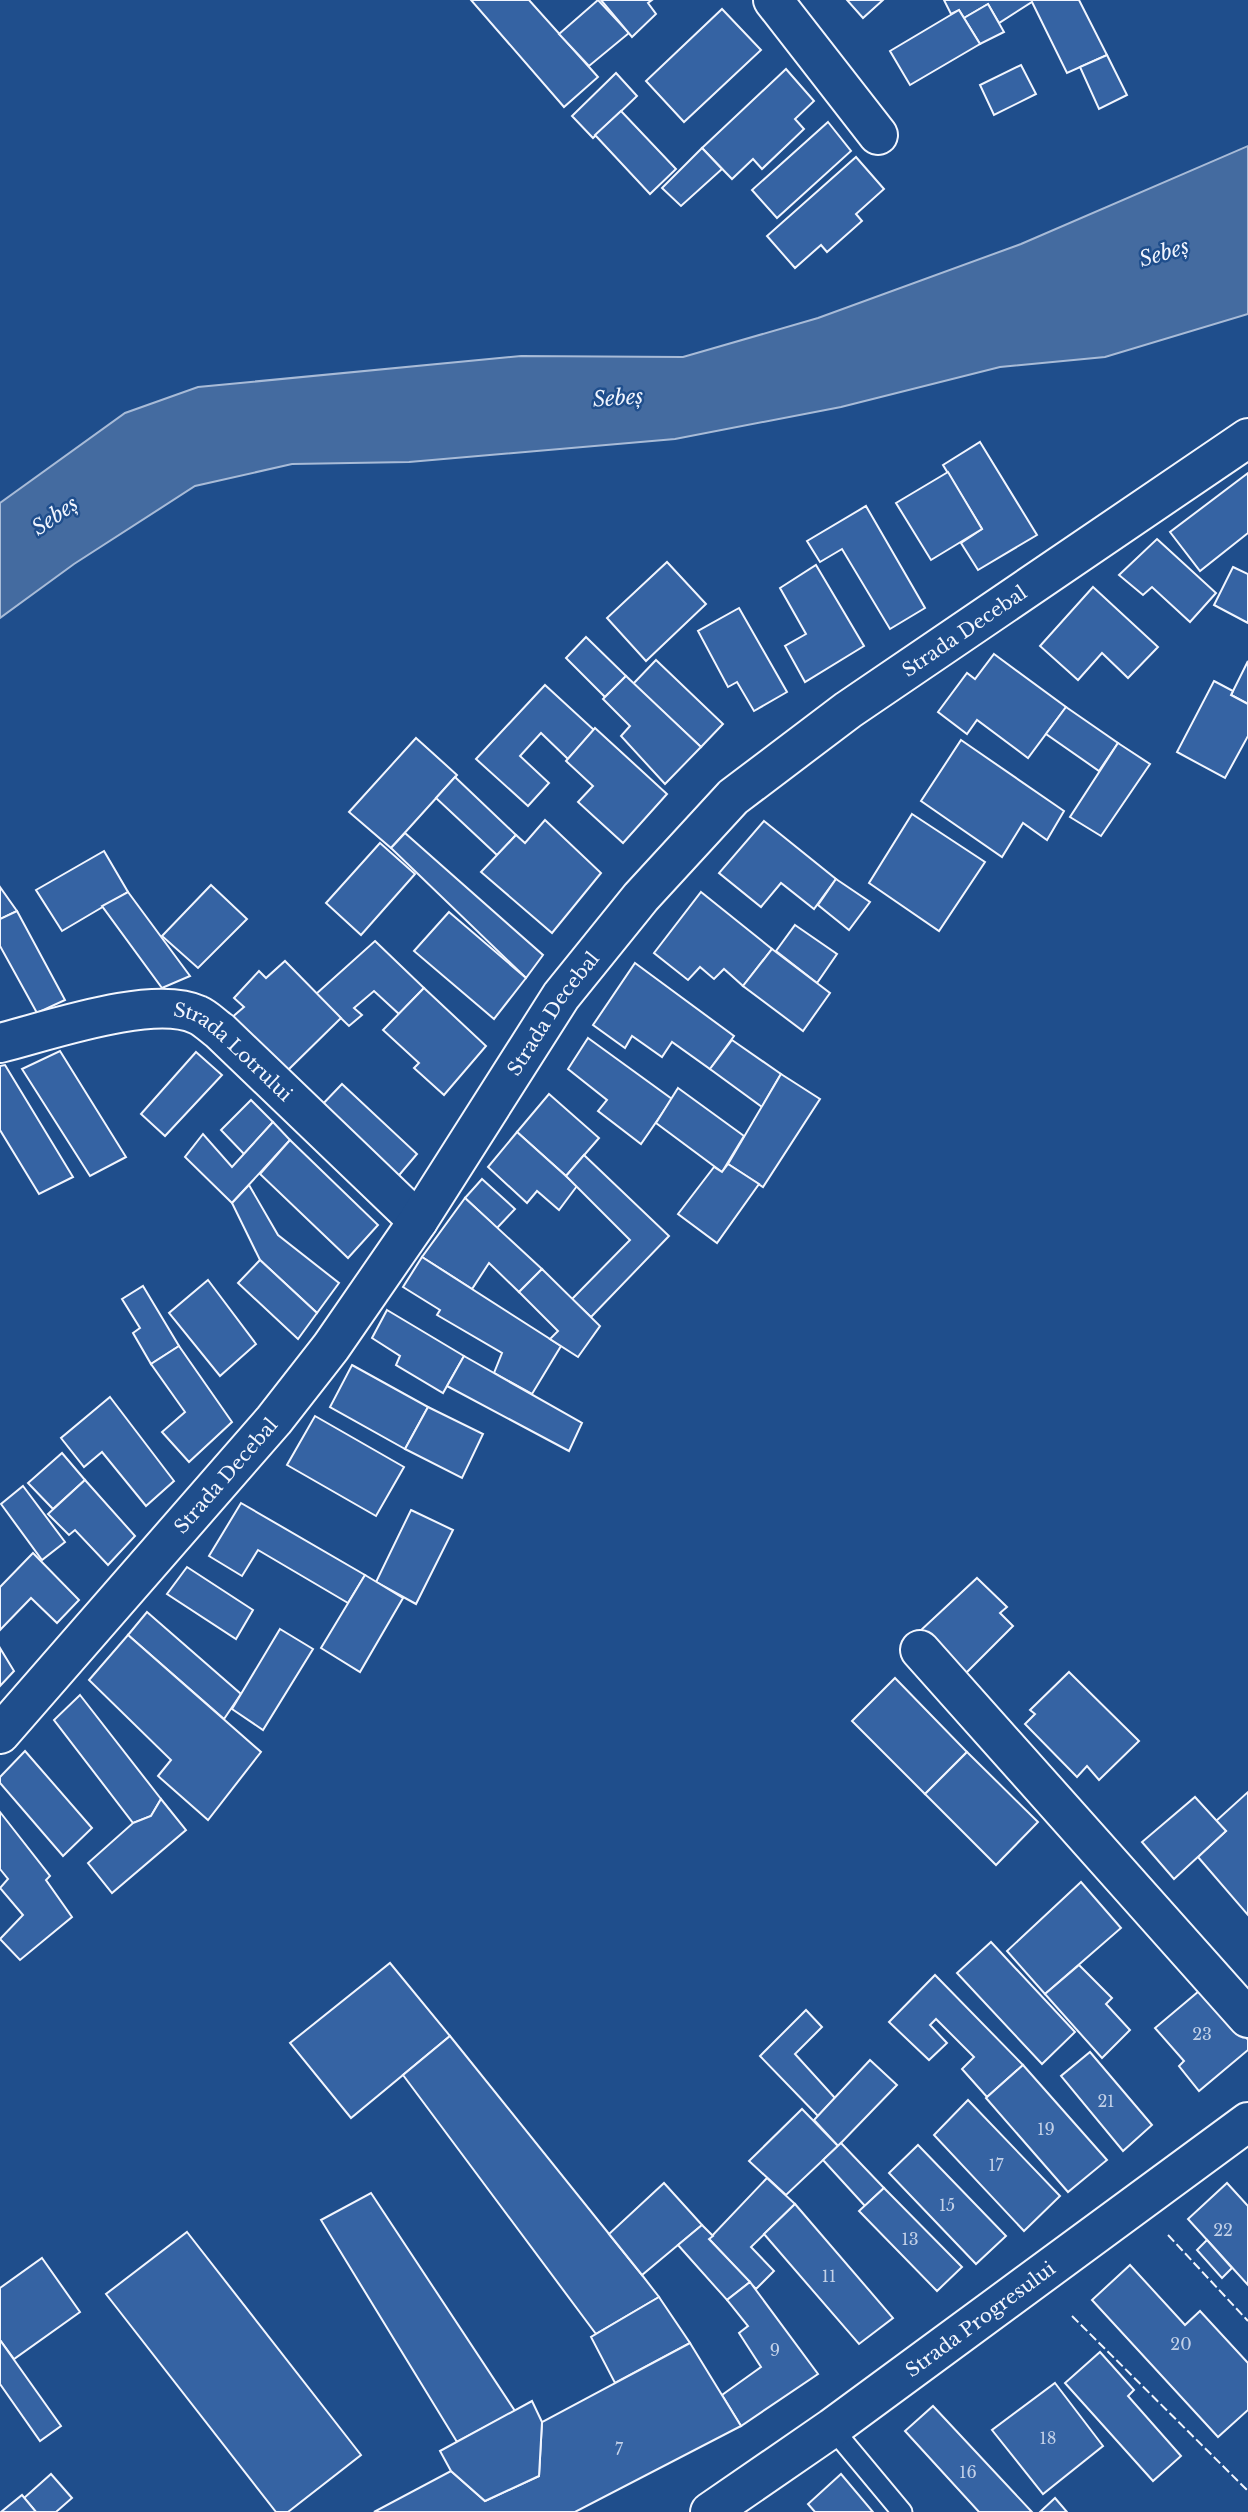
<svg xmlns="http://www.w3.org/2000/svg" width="1248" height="2512" font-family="'Libre Baskerville',serif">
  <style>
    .water { fill: #446ba0; stroke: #a8bbd7; stroke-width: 2 }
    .building { fill: #3563a3; stroke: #f2f6ff; stroke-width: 2 }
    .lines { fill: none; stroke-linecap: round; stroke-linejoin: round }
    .service-casing { stroke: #f2f6ff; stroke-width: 23 }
    .minor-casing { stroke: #f2f6ff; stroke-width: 42 }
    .service { stroke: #1f4e8c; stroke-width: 19 }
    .minor { stroke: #1f4e8c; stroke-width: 38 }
    .fence { stroke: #f2f6ff; stroke-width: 2; stroke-dasharray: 9 3.5; stroke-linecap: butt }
    .labels { text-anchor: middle; stroke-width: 5; stroke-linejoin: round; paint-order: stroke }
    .number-label { font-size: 16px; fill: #c3d1e8 }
    .street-label { font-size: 19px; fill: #f2f6ff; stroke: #1f4e8c }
    .water-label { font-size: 21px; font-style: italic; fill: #f2f6ff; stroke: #1f4e8c }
  </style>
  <rect width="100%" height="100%" fill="#1f4e8c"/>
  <polygon class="water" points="1248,146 1248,314 1105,357 1000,367 841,407 675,439 409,462 292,464 195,486 74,564 0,618 0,503 125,413 198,387 521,356 683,357 818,318 1021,244"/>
  <g class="building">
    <polygon points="471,0 529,0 598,77 564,107"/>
    <polygon points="598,0 629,33 589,66 559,34"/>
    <polygon points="601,0 652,0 648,3 656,14 632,37"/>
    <polygon points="847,0 883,0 863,18"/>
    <polygon points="944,0 1079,0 1107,55 1067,73 1032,2 999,23 988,4 964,18 959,10 951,14"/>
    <polygon points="988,4 1004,32 980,44 964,18"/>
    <polygon points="722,9 761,50 684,122 646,81"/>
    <polygon points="959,10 980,44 910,85 890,51"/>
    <polygon points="1107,55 1127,95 1099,109 1080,67"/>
    <polygon points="1021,65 1036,94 994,115 980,85"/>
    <polygon points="786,69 814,101 795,119 804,129 762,169 753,159 732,179 702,148"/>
    <polygon points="616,73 637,96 593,138 572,116"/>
    <polygon points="621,111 676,169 650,194 595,135"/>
    <polygon points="828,122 851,151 777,218 752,190"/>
    <polygon points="702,148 722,169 681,206 662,188"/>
    <polygon points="856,157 884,189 856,214 862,221 827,252 821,245 795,268 767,236"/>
    <polygon points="980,442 1037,535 978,570 961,543 982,529 943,465"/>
    <polygon points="948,472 982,529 931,560 896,503"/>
    <polygon points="1248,473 1248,533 1200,571 1170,532"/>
    <polygon points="866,506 925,608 890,629 842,549 820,562 807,541"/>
    <polygon points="1157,539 1216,593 1190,622 1152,587 1143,595 1119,575"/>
    <polygon points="667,562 706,604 646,661 607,618"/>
    <polygon points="816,565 864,646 805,682 785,646 806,634 780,588"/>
    <polygon points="1233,567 1248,574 1248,623 1214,605"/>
    <polygon points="1093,587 1158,647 1128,678 1102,653 1078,680 1040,646"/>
    <polygon points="739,608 787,692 754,711 737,682 728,687 698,631"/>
    <polygon points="586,637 626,676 605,697 566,658"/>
    <polygon points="994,654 1066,707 1028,758 977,720 967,734 938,712 967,673 975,679"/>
    <polygon points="656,660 723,724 701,747 633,684"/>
    <polygon points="1248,661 1248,704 1231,695"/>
    <polygon points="626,676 701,747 665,784 621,736 630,726 603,699"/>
    <polygon points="1214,681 1233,691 1231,695 1248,704 1248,736 1225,778 1177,752"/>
    <polygon points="545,685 594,730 568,759 541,733 520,756 549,783 528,806 476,759"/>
    <polygon points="1066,707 1118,743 1099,771 1046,734"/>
    <polygon points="595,728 667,794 623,843 578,802 593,786 566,761"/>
    <polygon points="416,738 457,775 391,848 349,812"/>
    <polygon points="961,740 1064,811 1047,840 1023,823 1002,857 921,801"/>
    <polygon points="1118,743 1150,764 1101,836 1070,817"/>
    <polygon points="455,777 516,835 497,855 436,798"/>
    <polygon points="912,814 985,862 939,931 869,883"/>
    <polygon points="545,820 601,873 552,933 481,872 516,835 525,843"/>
    <polygon points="764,821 836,879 814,909 781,883 761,907 719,873"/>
    <polygon points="405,833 543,955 526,978 391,848"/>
    <polygon points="380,843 415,874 361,935 326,903"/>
    <polygon points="104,851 128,892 62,931 36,890"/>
    <polygon points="836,879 870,902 849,930 818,905"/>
    <polygon points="211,885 247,919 198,968 162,936"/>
    <polygon points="0,887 17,911 0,919"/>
    <polygon points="128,892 190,976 162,988 102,906"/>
    <polygon points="701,892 772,949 743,986 724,969 714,979 700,967 688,980 654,953"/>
    <polygon points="17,911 65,1000 37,1013 0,946 0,919"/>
    <polygon points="449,912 526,978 494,1019 414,951"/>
    <polygon points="795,925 837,954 817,983 776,951"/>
    <polygon points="375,941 424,988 399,1014 374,991 354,1008 362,1015 349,1026 316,994"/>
    <polygon points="772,949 830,993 803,1031 743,986"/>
    <polygon points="285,961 341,1018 287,1071 230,1019 244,1007 234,998 259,971 266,978"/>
    <polygon points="635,963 734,1036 710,1069 672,1042 662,1057 632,1036 625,1048 593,1025"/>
    <polygon points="424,988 486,1046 444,1095 414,1068 419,1063 383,1030"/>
    <polygon points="588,1038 672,1099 641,1144 598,1111 607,1100 568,1069"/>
    <polygon points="732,1040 781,1074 762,1107 710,1069"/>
    <polygon points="60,1051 126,1157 90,1176 22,1069"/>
    <polygon points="196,1052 222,1075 165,1136 141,1114"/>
    <polygon points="5,1065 73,1177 39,1194 0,1130 0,1066"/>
    <polygon points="781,1074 820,1099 763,1187 728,1164"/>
    <polygon points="342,1084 417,1154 395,1180 318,1109"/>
    <polygon points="678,1088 744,1136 722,1172 656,1123"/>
    <polygon points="549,1094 599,1138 566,1176 517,1132"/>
    <polygon points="251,1100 273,1122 244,1154 221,1130"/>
    <polygon points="273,1122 290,1140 232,1203 185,1157 203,1134 232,1167"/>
    <polygon points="517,1132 577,1186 559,1210 537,1191 527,1203 488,1167"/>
    <polygon points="290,1140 378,1225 348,1258 260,1174"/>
    <polygon points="584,1155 669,1236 591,1317 572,1299 630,1240 566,1176"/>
    <polygon points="728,1164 759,1184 717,1243 678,1214 714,1167 722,1172"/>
    <polygon points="482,1179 515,1209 497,1228 465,1198"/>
    <polygon points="249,1185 278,1235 339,1283 317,1313 260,1260 232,1203"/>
    <polygon points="465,1198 542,1269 519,1292 489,1263 472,1289 422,1257"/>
    <polygon points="422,1257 561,1346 532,1394 494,1373 502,1353 437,1315 440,1310 403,1287"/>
    <polygon points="260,1260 317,1313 298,1339 238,1283"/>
    <polygon points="542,1269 600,1326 578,1357 550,1339 558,1331 519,1292"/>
    <polygon points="208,1280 256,1344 220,1376 169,1313"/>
    <polygon points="143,1286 179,1346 151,1364 133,1333 140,1328 122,1299"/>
    <polygon points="387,1310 464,1356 443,1393 396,1365 400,1356 372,1338"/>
    <polygon points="179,1346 232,1422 189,1462 162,1432 185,1412 151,1364"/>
    <polygon points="464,1356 582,1423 569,1451 447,1386"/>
    <polygon points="352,1365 428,1407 405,1449 330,1407"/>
    <polygon points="110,1397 174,1481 146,1506 102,1452 84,1467 61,1438"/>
    <polygon points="428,1407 483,1434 462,1478 405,1449"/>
    <polygon points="315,1416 404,1467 376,1516 287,1465"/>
    <polygon points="62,1453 85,1480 53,1509 28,1483"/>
    <polygon points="85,1480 135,1536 108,1565 75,1530 69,1535 48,1514"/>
    <polygon points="23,1486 65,1542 42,1560 1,1504"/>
    <polygon points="241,1503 365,1575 348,1603 258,1550 242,1576 209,1556"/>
    <polygon points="411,1510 453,1530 416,1604 376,1582"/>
    <polygon points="33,1553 79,1600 57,1623 31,1598 0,1630 0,1587"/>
    <polygon points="187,1567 253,1610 236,1639 167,1594"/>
    <polygon points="365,1575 403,1598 360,1672 321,1648"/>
    <polygon points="977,1578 1007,1607 1000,1613 1013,1626 963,1676 920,1631"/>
    <polygon points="147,1612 241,1694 224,1719 128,1635"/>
    <polygon points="280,1629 313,1649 263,1730 232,1709"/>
    <polygon points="128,1635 261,1752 208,1820 158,1776 171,1760 89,1680"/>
    <polygon points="0,1648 14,1671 0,1686"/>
    <polygon points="1069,1672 1139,1741 1099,1780 1087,1766 1077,1777 1025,1724 1035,1714 1030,1710"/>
    <polygon points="895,1678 967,1752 925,1794 852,1721"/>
    <polygon points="80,1695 161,1799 151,1816 133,1823 54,1720"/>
    <polygon points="25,1751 92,1828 63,1856 0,1783 0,1777"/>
    <polygon points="967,1752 1038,1822 996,1865 925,1794"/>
    <polygon points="1248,1792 1248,1915 1198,1857 1226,1831 1216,1821"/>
    <polygon points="1195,1797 1226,1831 1174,1879 1142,1842"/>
    <polygon points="161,1799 186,1830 112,1893 88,1863 133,1823 151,1816"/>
    <polygon points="0,1812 50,1876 46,1880 72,1917 20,1960 0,1939 23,1915 0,1888 8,1879 0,1869"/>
    <polygon points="1081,1882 1121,1928 1045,1994 1007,1951"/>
    <polygon points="991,1942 1075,2032 1042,2064 957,1973"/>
    <polygon points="390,1963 450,2036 351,2118 290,2043"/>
    <polygon points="1079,1965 1112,1998 1106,2004 1130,2030 1102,2058 1045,1994"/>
    <polygon points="935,1975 1023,2065 987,2097 962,2069 974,2057 936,2019 930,2025 947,2043 929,2060 889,2022"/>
    <polygon points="1205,1986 1248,2040 1248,2050 1199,2091 1179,2066 1184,2061 1155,2028"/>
    <polygon points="806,2010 822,2027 795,2054 835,2098 818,2116 760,2056"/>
    <polygon points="450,2036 642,2275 659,2297 596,2334 403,2075"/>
    <polygon points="1090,2052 1152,2125 1123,2151 1061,2076"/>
    <polygon points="870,2060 897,2085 838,2146 814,2120"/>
    <polygon points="1023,2065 1107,2160 1068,2192 986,2098"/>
    <polygon points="968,2100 1060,2196 1024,2231 934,2135"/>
    <polygon points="802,2109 838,2146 786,2195 749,2161"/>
    <polygon points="841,2143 884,2188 865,2206 823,2160"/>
    <polygon points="918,2145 1006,2236 976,2264 889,2173"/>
    <polygon points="767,2178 795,2204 751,2247 774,2271 756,2289 709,2239"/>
    <polygon points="664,2183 702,2225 642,2275 609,2234"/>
    <polygon points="1227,2183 1248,2206 1248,2285 1188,2219"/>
    <polygon points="884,2188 962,2267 937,2291 859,2211"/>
    <polygon points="371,2193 515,2411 457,2442 321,2220"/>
    <polygon points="795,2204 893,2318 859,2344 764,2234"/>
    <polygon points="702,2225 713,2236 709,2239 750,2282 727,2300 678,2245"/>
    <polygon points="187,2232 361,2455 288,2512 276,2512 106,2294"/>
    <polygon points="1207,2240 1232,2268 1222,2278 1197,2250"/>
    <polygon points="42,2258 80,2312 14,2359 0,2340 0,2288"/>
    <polygon points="1130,2265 1185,2325 1200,2311 1248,2363 1248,2410 1218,2437 1092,2300"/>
    <polygon points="750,2282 818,2374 741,2426 722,2395 761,2367 739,2333 748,2326 727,2300"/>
    <polygon points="659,2297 690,2343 615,2383 591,2337"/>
    <polygon points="0,2340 61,2426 40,2441 0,2384"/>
    <polygon points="690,2343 741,2426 575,2512 374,2512 451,2471 485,2501 539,2476 542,2422"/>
    <polygon points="1100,2352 1134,2390 1128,2396 1181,2456 1153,2481 1065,2383"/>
    <polygon points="1055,2383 1103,2446 1043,2494 992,2430"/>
    <polygon points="532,2401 542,2422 539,2476 485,2501 451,2471 440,2451"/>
    <polygon points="933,2406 1032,2512 979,2512 905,2431"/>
    <polygon points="51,2474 72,2498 56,2512 36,2512 24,2498"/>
    <polygon points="841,2474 873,2512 815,2512 808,2504"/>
    <polygon points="22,2495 36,2512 1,2512"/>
    <polygon points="1055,2498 1067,2512 1040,2512"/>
  </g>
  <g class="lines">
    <defs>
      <polyline id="service" points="832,2428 902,2512"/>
      <g id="minor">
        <polyline points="773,0 878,135"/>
        <path id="s1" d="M0,1043C48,1031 153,994 198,1015C205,1018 213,1026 220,1031L418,1221"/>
        <polyline points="920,1650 1248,2018"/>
        <path id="s2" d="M0,1734L274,1420L331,1347L418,1221L561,996L641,897L733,797L848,710L1248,438"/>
        <path id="s3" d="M710,2512L832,2428L1248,2122"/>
      </g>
    </defs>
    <use href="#service" class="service-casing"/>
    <use href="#minor" class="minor-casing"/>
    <use href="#service" class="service"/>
    <use href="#minor" class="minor"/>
    <g class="fence">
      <polyline points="1168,2235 1248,2321"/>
      <polyline points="1072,2316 1248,2491"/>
    </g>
  </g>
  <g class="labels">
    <g class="number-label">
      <text x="1202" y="2040">23</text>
      <text x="1106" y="2107">21</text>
      <text x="1046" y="2135">19</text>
      <text x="996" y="2171">17</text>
      <text x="947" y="2211">15</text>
      <text x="1223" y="2236">22</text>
      <text x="910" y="2245">13</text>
      <text x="829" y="2282">11</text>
      <text x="1181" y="2350">20</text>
      <text x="775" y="2356">9</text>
      <text x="1048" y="2444">18</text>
      <text x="619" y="2455">7</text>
      <text x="968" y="2478">16</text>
    </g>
    <g class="street-label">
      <text dy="7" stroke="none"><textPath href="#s2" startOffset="1477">Strada Decebal</textPath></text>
      <text dy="7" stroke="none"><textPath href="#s2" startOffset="910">Strada Decebal</textPath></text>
      <text dy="7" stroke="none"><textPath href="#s1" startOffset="252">Strada Lotrului</textPath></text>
      <text dy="7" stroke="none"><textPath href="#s2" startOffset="343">Strada Decebal</textPath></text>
      <text dy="7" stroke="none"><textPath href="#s3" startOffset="332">Strada Progresului</textPath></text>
    </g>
    <g class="water-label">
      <text transform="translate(1164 253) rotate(-17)" y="7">Sebeș</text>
      <text transform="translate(618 398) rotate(-4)" y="7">Sebeș</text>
      <text transform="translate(55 516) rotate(-35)" y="7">Sebeș</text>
    </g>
  </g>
</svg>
